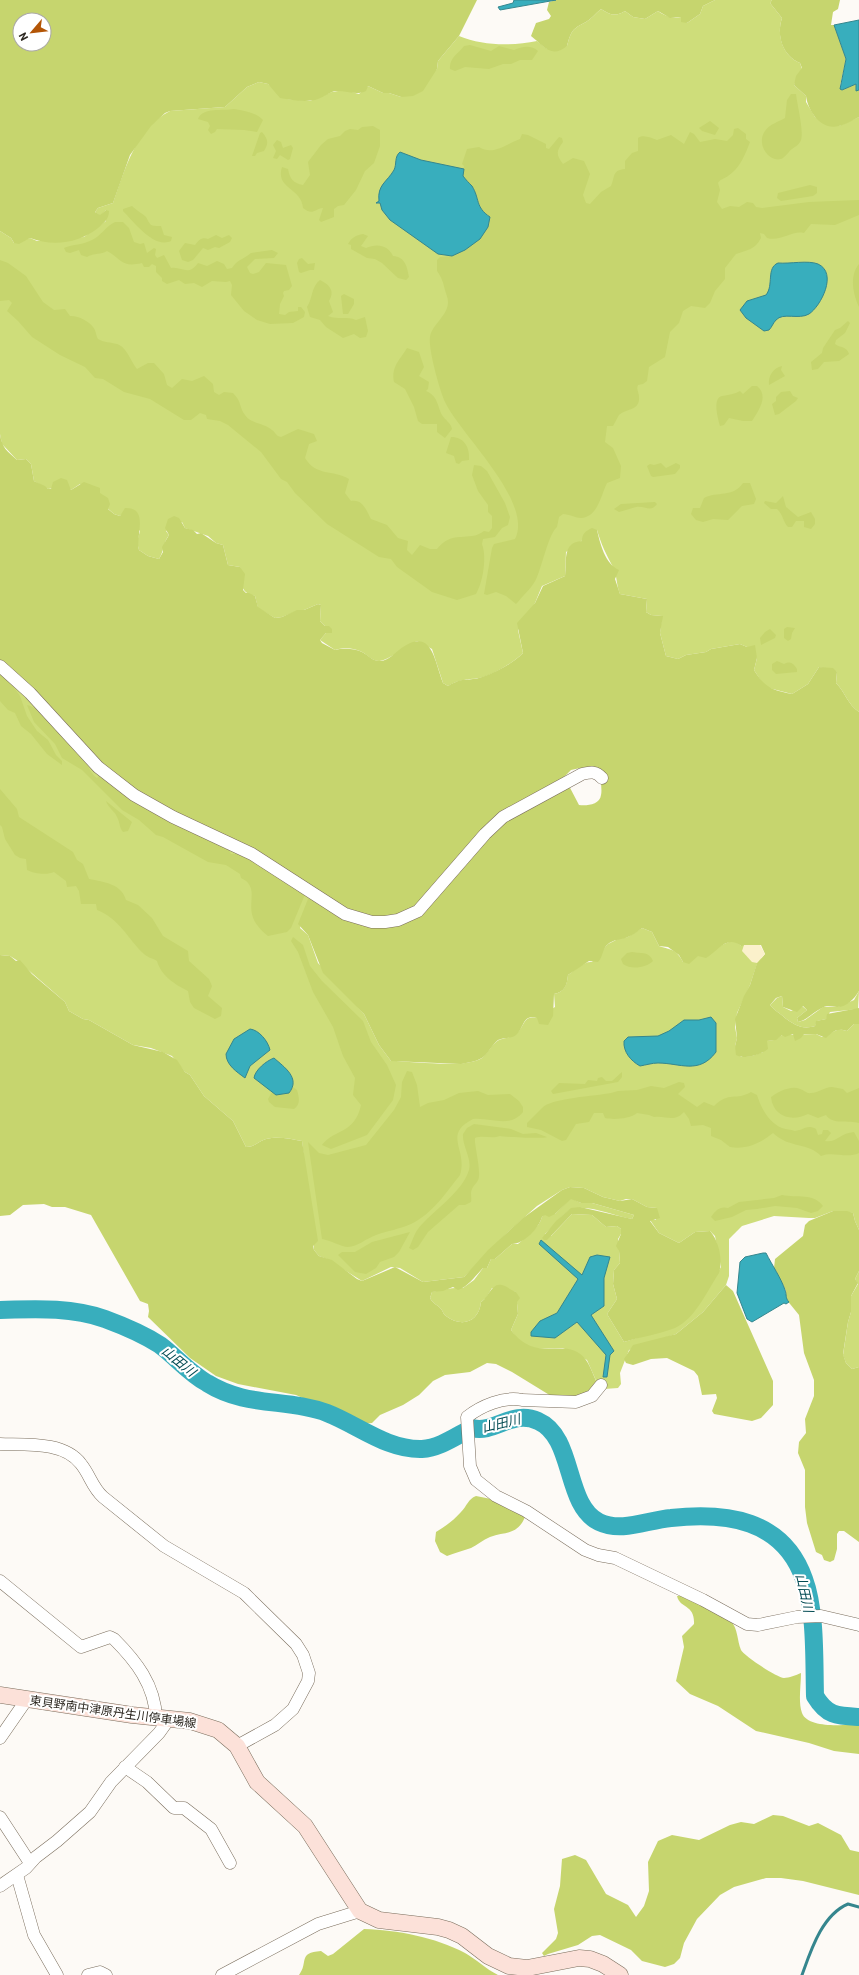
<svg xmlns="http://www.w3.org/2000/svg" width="859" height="1975" font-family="Barlow,'Noto Sans JP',sans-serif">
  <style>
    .green { fill: #cedd7a }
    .forest { fill: #c6d56e; fill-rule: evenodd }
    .sand { fill: #fbf1cb }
    .water { fill: #38aebd; stroke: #35868e }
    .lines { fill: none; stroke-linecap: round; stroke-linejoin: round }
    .stream { stroke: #35868e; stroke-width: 3 }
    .river { stroke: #38aebd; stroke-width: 18 }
    .street-casing { stroke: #7a6d5c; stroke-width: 13 }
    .secondary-casing { stroke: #7a6d5c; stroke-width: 17 }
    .street { stroke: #fff; stroke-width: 12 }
    .secondary { stroke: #fce1d9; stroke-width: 16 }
    .labels { text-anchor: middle; stroke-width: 4; stroke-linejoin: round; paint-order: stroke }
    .street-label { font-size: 12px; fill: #2d2821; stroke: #fff }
    .water-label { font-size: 13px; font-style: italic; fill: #034b53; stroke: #fff }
  </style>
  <rect width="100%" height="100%" fill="#fdfaf6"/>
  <g class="green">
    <path d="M715,0H772L770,3L782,18C776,36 783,56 800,63L802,69L794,85L806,96V102L815,117L839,126L859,117V712C848,705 845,692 836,683L837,672L819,667L808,684L792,694L765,687L754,670L757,658L747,647L740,644L711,649L706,652L686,655L678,659L666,656L660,633L662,616L651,615L646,612L647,599L620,594C616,585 617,573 613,567C606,554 601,544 597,530L566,552L565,576L542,586L535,603L518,630L523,653C514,662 492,676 479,678C465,680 460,679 448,686L443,683L432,649L417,641C409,645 385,662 379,661C372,661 368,655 362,652C355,648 343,647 335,650L320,640L326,633L325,626L320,621L321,605L318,604L304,610L297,611L282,617L275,618L258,608L255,596C238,592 243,583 240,567L228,565L223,545L216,543L208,536L185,528L182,522L166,531L169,535C163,543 164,551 159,559L148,556L139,550L137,542L140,531L123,513L120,516L114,514L80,484L71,490L68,486L48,489L34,481L31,464L26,459L17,460L2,444L0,434V231L11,238L14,243L30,238L37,241L84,237L106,221V210L100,216L95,212L98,208L113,203C125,169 136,128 170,111L225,107L247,87L259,82L268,84L287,99L310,101L332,92L344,90L359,94L368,86L383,93H389L401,97L437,69L438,61L459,36C483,46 512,46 537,41L547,49L567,46C571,31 572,29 586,22C591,19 596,13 601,9C610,15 615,17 625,11L633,17L645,19L658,11C665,16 672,19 681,17L687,23L700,14L703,6Z"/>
    <path d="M0,668L225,843L310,894L300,928L308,935L318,963L364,1014L379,1045L391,1061C413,1061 466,1069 482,1058C488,1053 491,1046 496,1042C503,1036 510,1040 518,1032C525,1024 524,1015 537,1018L555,1007L554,994C565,992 567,984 568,975C575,970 584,961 592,962L608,944L618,939L628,937L642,928L652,932L659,946C670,950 676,948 683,962L731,941H735L741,946L744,945L762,959L757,964L750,985L737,1013L735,1027L737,1038L735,1046L741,1057L752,1056L763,1052L766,1041L774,1040L782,1035L816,1034L822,1037L839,1029L847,1031L854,1024H859V1230L855,1221L853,1213L833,1211L815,1218H809L774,1216L742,1226L729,1239V1276L726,1285L703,1312L676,1334L629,1350L620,1373L621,1384L618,1388L604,1389L598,1385L587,1360L563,1348L536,1349L527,1346L518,1340L511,1330L518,1314L516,1292L492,1288L486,1298L481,1302C479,1322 462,1328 446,1316C443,1314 443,1311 441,1309C437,1304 433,1304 430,1298L432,1292C443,1290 452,1287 463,1288L474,1280L483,1268H487L491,1259H495L512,1244H518C527,1236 539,1228 542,1217L545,1214H555L571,1198L581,1203H592L634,1215L632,1219C615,1217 581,1200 567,1212C559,1218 553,1227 545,1234L551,1236L572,1214L592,1215L606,1227L617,1226L621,1229V1234L618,1239L620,1263L614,1270L613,1284L617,1299L607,1314L624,1342L643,1336L694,1311L721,1267L715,1236L710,1231L695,1232L679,1243L659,1233L650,1220H656L657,1208L647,1207L632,1199H626L620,1201L603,1197L584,1188L570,1187L562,1190L537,1206L508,1232L464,1277L423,1282L400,1268L391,1267L362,1281L327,1259L319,1256L314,1250L302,1141C291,1139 278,1136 266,1139C259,1141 255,1147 246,1147L233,1121L204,1096L190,1075L185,1072L172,1056L151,1048L133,1045L89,1020L83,1019L69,1011L65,1002L18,961L10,956L0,955Z"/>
    <path d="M859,991L858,1009L830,1012L826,1019L817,1021L815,1026C802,1030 795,1025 785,1018C780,1013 775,1011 770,1005L777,998L782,996L783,1007L791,1011L802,1006L807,1010L797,1018L798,1022L805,1020L823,1007H838L854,1000Z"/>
    <polygon points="859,1271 859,1367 852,1369 846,1363 843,1355 848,1322 851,1312 851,1296 858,1284 855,1279"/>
  </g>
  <g class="forest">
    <path d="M0,0H477L459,36L438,61L437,69L423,91L413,96L401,97L389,93H383L368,86L366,91C356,96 346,90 335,91C330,92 324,97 318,99C307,103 292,100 280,98L268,84L259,82L247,87L225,107L170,111L165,113L151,126L130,155L113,203L98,208L95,212L100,215L106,210L109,211C109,219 104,223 98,228C79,243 53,247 30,238L19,244L14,243L11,238L0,231ZM20,20H44V44H20Z"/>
    <path d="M556,0H715L703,6L700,14L687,23L681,22V17L670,18L658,11L645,19L633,17L625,11C615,17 610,15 601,9C596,13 591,19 586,22C572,29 571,31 567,46C551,59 544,46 531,36L536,23L549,19L551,16L547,10L549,2Z"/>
    <path d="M772,0H840L838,9L833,12L831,25H834L846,59L840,86L842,90L856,84L857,91L859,90V117C853,120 845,125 839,126C821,131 808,111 806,96L794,85L796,76L802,68L800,63C783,56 776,36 782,18L770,3Z"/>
    <path d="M470,45L491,51L499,46L514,50C522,46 532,45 538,51L532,60H520L511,64H503L489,69L465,67L455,71L450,69C449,58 458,54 464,46Z"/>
    <path d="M791,94H796C797,104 804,131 801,140C799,145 796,146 792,149C789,151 787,155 783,158C771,165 755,145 765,131C770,124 778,122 785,118L787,100Z"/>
    <path d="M234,109C245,111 255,112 263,120L257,132L244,130L217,129L215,132L211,134L208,130L210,126L208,122L198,119C202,107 224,111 234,109Z"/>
    <polygon points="710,121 719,128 715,135 702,131 699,128"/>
    <path d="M373,126L380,130V146L374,163L365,171L356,190L344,205L338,206L334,209V217L321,222L319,220L323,208C314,209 313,216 303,208C302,188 275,189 282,167L288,169C290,179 293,183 303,185L310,175L308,162L321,145L328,139L340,136L345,131L350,129L358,130L362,127Z"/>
    <path d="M738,128L746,134V139L750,142C745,155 740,168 728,176C724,179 720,179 718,183L720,190L717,202L722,209L730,206L739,207L747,202L753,203L756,207L762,208L809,202L859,200V215L835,225L811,224L804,233C792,230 781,242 767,238L764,234L760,233L761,238C755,250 747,250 736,254L725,268V279L715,291L710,303L705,308L691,306L683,311L679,323L670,332L665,357L649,367L647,381L643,384L638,385C636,390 639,392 639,397C640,411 626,408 619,415L613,426H607L605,442L613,448L621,466L620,478L607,483C601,495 598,517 581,518C576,518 569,514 563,514L559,517L557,527C549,533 542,566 537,577C534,586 524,594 518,602L516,604L506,596L496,592L487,595L484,594L492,548L494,544L515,539C534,502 460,434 445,402C440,391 428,349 430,337C432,324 448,316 448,302C448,298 446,294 445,290C443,282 442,278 437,271V260L440,257L452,256L483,213C478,207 479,202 476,195C473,187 468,183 463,176L464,166L462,164L467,149L479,147C493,156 506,144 520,139L522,134L528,135L546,144V148L549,149L559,137L562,138L563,142C556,151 556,155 563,164L573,158L584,161L590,174L583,195L586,203L590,204L601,192L611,186C615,177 612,170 625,169V161L632,153L638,151V138C643,134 651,138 657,140L671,135L684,144L690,132L694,134L700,142L715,139L727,141L733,135L734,129Z"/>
    <path d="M262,132C268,139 269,143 264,151L257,153L255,156H252L260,133Z"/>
    <polygon points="277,140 281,142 283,148 291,145 293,148 290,159 288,160 280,155 277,159 273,158 276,151 273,145"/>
    <polygon points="810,185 817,187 817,193 813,196 781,201 777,198 778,193"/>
    <path d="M132,206C136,210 143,214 146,217C151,226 150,226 161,226L164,235L172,237L171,241C154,249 134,222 123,211V209Z"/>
    <path d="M115,222H123L129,228L134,242L140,244L144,243L147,253L154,248L156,249L155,255L157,258L164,255L171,268C182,266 188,277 198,263L207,266L217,261L224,264L227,269L232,268C237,260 244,259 251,253L272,250L278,253L274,258L255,259L247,267L250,273L253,274L259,272L266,263L286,265L292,286L289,290L284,291L283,293L284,296L280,304L279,314L285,315L289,312L298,311V307H301L305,312L304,317L293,323L270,324L257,320L244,311L231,295L232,285L230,281L226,282L212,281L202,287L194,283L185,284L179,280L167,284L162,281V278L156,272V266L152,264L149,267H144L142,263C121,268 122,259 107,251C100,255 93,253 87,257L81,255L79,250L70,253L66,252L64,248C73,244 83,245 92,240C101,236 105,227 115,222Z"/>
    <path d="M363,234L368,236L361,246L366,248C377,243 388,245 393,256C405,257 407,266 409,277L406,280L398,278L382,263L375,259L367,258L351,249V245L348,244C351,238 356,235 363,234Z"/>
    <path d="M216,235L222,238L229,235L232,238L230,242L219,248L215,247L208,250L203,248L193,260L188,262L182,260L179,251L185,243L195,245C199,240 202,237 208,239Z"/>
    <polygon points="302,258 308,264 315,263 314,270 310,270 301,273 299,272 297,263 299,259"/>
    <path d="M0,260L8,263L26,276L43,302L54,310L65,309L70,316C77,315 89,321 93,327C96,330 96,336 98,339C105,343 110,342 117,344C127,347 131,362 137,369L148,363H154L164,374L167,385L172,388L182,379L192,381L204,376L213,384L214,392L219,395L224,392L233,393C242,402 239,407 245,415C251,424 264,423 272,430C276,433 276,436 281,437L298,429L314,434L317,441L309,444L305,458C317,477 332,469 349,479L345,493L351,501C363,499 366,510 371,519L387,525L398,538L408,541L407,550L412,555L420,545L430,549H437C449,535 456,538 472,536C476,536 481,533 484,531L489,532L492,528V516L488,512V505L478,491L472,475L474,465L481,466L487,471L505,503L510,517L508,525L502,528L495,537L483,539L482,544C487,557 483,582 476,594L457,600L432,592L397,567L391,559L379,557L327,524L295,493L287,482L281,479L261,452L228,425L220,421L207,419L206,415L200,413L191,420H184L150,399L124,392L103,379L95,378L85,367L60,355L32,337L18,321L7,311L12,303L9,300L0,301Z"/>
    <path d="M859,264V307C853,294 849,276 859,264Z"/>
    <path d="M320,280C330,285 335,291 329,301L333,312L328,316C338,320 347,316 356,320L365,317L368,331L366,337L360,338L354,334L343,338L326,327L320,320L310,317L307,307C313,298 311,287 320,280Z"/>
    <polygon points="344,294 354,299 354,304 348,314 343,314 341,296"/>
    <path d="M848,321L850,323L845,333L836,340L835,344C840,348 847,346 849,354L839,361L824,362L818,369L812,370L811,362L822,353L823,348L835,330L840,328Z"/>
    <path d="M407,348L419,352L424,367L419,376L429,382L428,389L426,391C438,396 437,405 442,415C445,420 451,423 452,429L445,438L437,432V424H422L418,421L414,407L405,389L394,382C391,366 400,360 407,348Z"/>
    <path d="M782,366L781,370L785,376L769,385C768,376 773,368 782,366Z"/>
    <path d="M752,386H757C769,396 759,410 752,421H743L729,418L724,425L720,426C718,419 712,398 722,396C728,395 735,394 740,391L743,394Z"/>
    <polygon points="790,391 793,396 798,398 796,401 779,414 775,415 772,404 776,401 776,397 781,392"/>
    <path d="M0,434C2,448 7,451 17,460L26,459L31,464L34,481L45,486L48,489H51L53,482L61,478L67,480L71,490L84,482L100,488V493L108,498L110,504L108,509L114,514L120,516L125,508C150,507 135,537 139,550L148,556L159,559L163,552L162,547L169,535L165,528L168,519L174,516L179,518L185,528L193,530L197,534L201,533L216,543L223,545L228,565L240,567L245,574L243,590L246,593H249L255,596L258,607L275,618L282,617L297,610H304L318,604L321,605L320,621L325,626H329L332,629V633H326L320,640L322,643L335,650C342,648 354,648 362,652C368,655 373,662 381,661C388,660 394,654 399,650C432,625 434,660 443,683L448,686C464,676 468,682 482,677C496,672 512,664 523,653L517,623L535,603L543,586L565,576C567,561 562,542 582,541C582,533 586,531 592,528L597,530C600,543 605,564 619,570L615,579L620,594L647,599L646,612L651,615L663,616L660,633L666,656L678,659L686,655L706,652L711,649L740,644L747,647L755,645L757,658L754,670C765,688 772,690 792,694L808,684L819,667L833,668L837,672L836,683C845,692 848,705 859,712V991C854,999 847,1007 837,1007C832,1007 827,1005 822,1008C813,1012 807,1020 798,1022L797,1018L807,1010L803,1006L797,1012L783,1007L782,996L776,998L770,1005C775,1011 780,1013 785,1018C795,1025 802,1030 815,1026L816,1021L826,1019L827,1014L859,1008V1024H854L847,1031C836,1028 834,1031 826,1038L816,1034H804L801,1038L795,1041L793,1034L785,1037L782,1035L776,1040L767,1041L768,1049C760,1055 746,1060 736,1055L735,1046L737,1038L735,1019L744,996L750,985L757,963L765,954L761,945L741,946C727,934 717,952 706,958L698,956L689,964L683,962L679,955L668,947L659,946L652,932L642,928C638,931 633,935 628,937C621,940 613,939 607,945C602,950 603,957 598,962L589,961L568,975C567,985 565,992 554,994L553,1016L548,1025L539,1024L537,1018C522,1014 525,1027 516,1035C511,1039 504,1037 498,1040C494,1043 491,1048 488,1052C482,1061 471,1062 461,1064L391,1061L379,1045L364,1014L323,973L308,935L298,924L310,894C321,901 332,911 343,916C421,949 444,879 489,834C504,819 512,815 531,806C544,799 555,791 568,784L579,805C586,806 600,805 601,795C602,791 601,786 601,781L605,779L600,772L580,768L571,770L557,784L501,816L483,833L419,907L400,916H370L360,914L331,901L253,852L172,812L121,783L100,765L32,690L0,662Z"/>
    <path d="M451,437C464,437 470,447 469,460L462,461L459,464L456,463L454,456L446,453Z"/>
    <polygon points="661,463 666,468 676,463 680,465 680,468 675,474 653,477 651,476 647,466 650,464 654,465"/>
    <path d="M743,483H750L756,499L754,504L742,506L728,520L713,519L703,522L696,520L691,514L693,508H700L704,498C717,491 733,498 743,483Z"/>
    <path d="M783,496L786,507L798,517L811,512L815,519V524L811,529L804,527V521H796L792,527H788C783,522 783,514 777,509H771L764,503L765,501L776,503Z"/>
    <path d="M655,502L657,504C651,513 644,505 636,507C630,509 625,510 619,512L614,509L621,504Z"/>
    <polygon points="787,627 795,628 792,633 791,639 788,641 784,638 784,629"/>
    <polygon points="770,629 776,635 775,638 761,645 760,638 765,632"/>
    <path d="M777,661L784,664C791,661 793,663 797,669V672L776,674L772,670V664Z"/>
    <polygon points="0,675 10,682 20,696 27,716 37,731 48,740 56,755 62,761 62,765 47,754 31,734 21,726 15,713 8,710 0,701"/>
    <path d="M27,705C41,706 75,748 85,761C89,767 90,773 97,778L101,774L225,843L231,854H238L243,852L306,892L291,928L287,932L268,936C239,914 259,896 248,883C247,881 243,879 241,878L240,874L226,865L208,862L163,837L156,835L139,820L122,810L82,770L62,758L55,744L34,722Z"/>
    <path d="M0,789L17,809L19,817L73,852L77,860L83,864L89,879C104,882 122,884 126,900L138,905L152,918L163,936L188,951L189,961L209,979L212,986L208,996L222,1008L221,1016L215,1019L194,1008L190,1002L188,991C176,985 161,976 157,961C153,958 148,958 144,954C127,938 120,919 97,910L96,904H81L79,891L76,886L67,887L66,881L54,872C48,875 34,874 27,870L26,859L20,858L15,855L5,839L2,827L0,825Z"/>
    <path d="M106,801L132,822L128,831L123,832C119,827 120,822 117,817C115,811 108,808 106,801Z"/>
    <path d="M293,937L303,945L310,966L322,981L363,1021L371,1042L387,1065L396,1085L393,1100L367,1135L331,1149L322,1145C334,1129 355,1134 361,1105L353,1095L355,1078L343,1056L333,1027L313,992L298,952L291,941Z"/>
    <path d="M632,952C642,954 649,951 653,961C646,968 631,970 623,964L621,959L627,953Z"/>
    <path d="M0,955L10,956L16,961L20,960L32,974L65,1002L69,1011L83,1019L89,1020L133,1045L163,1052L177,1060L185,1072L190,1075L204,1096L233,1121L246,1147C255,1147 259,1141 266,1139C278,1136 291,1139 302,1141L318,1241L313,1246L314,1250L319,1256L332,1260L357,1279L362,1281L395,1267L423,1282L464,1277L488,1250L523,1218L562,1190L570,1187L584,1188L603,1197L620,1201L632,1199L647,1207L657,1208L660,1218L650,1221L659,1233L679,1243L695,1232L710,1231C719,1241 723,1260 719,1273C707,1291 695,1319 675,1328C660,1334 640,1337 624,1342L607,1314L617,1299L613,1284L614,1270L620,1263L619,1251L616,1246L621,1234V1229L617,1226L606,1227L592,1215L572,1214L547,1240H544L542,1238L556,1221L571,1208L580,1207L632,1219L634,1215L592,1203H581L571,1199L555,1214L549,1217L545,1215L542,1217C539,1228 524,1244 512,1244L495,1259H491L487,1268H483C475,1276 469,1286 458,1290L453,1287L443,1291L432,1292L430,1298C433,1304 437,1304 441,1309C443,1311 443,1314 446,1316C462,1328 479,1322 481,1302C488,1298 492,1282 502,1285C507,1286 510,1290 516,1292L520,1298L517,1302L518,1314L511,1330C538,1366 567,1334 586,1360C591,1367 594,1377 598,1385L589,1395L556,1399L512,1372L496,1364L487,1363L470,1372L445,1375L433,1381L419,1395L403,1405L380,1415L372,1423L361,1424L296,1395L238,1384L216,1376L190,1358L148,1317L149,1311L148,1304L140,1301L91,1215L65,1207H52L44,1204L23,1205L10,1215L0,1216Z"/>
    <path d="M407,1071L412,1072L417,1085L420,1107L428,1103L444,1100L459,1093L478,1091L488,1095L510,1094L519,1101L523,1107V1112C509,1129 491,1117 473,1119C442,1135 468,1149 460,1175C446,1193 432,1214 411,1224C400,1229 387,1231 376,1235C367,1238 357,1247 348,1247C342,1247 330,1240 322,1239L308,1142L319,1153L328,1155L366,1145L394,1110L401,1097L402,1082Z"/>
    <polygon points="622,1072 622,1077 618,1082 553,1094 551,1091 559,1083 585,1084 588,1080 597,1081 598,1078 602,1077 606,1081 612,1081"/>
    <path d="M679,1082L684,1083L685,1087L678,1094L697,1107L704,1102L714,1106C729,1091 736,1101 751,1092L757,1095C761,1108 769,1123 782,1128C787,1130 790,1129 795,1131C804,1130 807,1124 816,1129L818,1135L822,1134L823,1130H828L831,1133L825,1141C837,1143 840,1133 854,1132L859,1141V1153C847,1159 833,1151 821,1156C808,1142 790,1149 773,1133C761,1143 746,1150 730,1147L721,1140L711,1136V1128L703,1125L691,1126L689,1119L684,1112C674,1123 666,1115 654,1117L649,1115L637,1113C630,1119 613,1120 605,1118L603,1113H594L589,1122L576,1124L566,1140L562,1141L541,1130L527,1127V1123C532,1118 537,1113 542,1108C551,1098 596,1096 611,1093L618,1091L637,1090L651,1086L664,1088Z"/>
    <path d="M293,1087L297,1090C299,1097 301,1104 294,1109L275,1107L269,1102L268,1099L272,1092L276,1095L289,1093Z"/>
    <path d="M832,1087L843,1089L847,1093L859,1088V1123C849,1120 832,1125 826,1115L818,1118L808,1114C792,1122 773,1117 771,1097C778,1092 791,1085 800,1089C804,1090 807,1094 811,1093C819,1093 824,1087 832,1087Z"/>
    <path d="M474,1124L511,1129L523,1134L536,1133L547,1137C544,1139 506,1137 500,1136C492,1139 483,1135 475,1138C474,1143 480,1166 479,1176C479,1182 474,1184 472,1189C470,1193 472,1198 471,1202L465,1205H459L428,1232L418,1247L413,1250L409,1248C412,1242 414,1234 418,1229C432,1211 462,1193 469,1170C472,1158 462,1146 463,1134L467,1128Z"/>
    <path d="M782,1195C797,1198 814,1193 823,1206L818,1211L811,1213L797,1208L775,1206L757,1209L746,1210L732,1217L715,1221L711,1217C716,1210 720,1206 728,1208L739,1202L774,1198Z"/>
    <polygon points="833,1211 847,1211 853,1213 855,1221 859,1230 859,1271 855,1279 858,1283 851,1296 851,1312 848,1322 843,1354 846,1363 852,1369 859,1367 859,1542 844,1531 839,1531 837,1534 837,1549 834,1560 830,1562 824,1560 822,1555 816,1552 807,1523 805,1507 805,1470 798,1453 799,1442 806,1433 805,1419 814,1396 814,1380 804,1353 799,1315 786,1299 786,1291 774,1268 775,1259 803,1236 805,1225 809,1221"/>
    <polygon points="410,1232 399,1252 394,1257 380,1262 376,1268 366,1274 355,1272 338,1255 342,1252 355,1252 372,1242"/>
    <polygon points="726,1285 733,1291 773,1381 773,1405 761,1418 752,1421 714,1414 712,1411 717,1398 716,1394 702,1395 698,1376 694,1371 667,1358 651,1359 633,1365 626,1363 624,1359 633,1345 676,1334 703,1312"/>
    <path d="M476,1496L491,1499L525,1517C517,1536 505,1531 490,1537C483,1540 477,1545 471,1548C463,1551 454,1553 447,1556L440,1552L435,1541L436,1532C446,1526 454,1520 461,1512C467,1506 468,1499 476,1496Z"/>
    <path d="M686,1595C695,1600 726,1614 731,1621C738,1629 737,1640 741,1650C743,1655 776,1677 784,1678C789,1678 796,1675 801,1673C801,1685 798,1702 802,1713C808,1729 845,1725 859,1724V1754L834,1751L809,1743L756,1731L718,1706L690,1694L676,1681L684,1647L682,1636L694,1624C695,1604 680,1609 677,1596Z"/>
    <polygon points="773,1815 783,1816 809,1826 818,1823 841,1835 850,1850 859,1852 859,1895 803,1881 781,1878 766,1878 734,1887 720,1895 697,1919 684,1943 680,1958 674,1964 665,1967 642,1961 631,1950 600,1935 592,1936 578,1945 548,1954 544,1956 542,1953 556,1939 558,1933 554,1909 560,1886 562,1859 575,1855 586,1860 606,1894 628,1905 636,1917 644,1906 649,1891 648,1862 658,1841 672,1835 699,1840 730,1825 741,1822 754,1824"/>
    <path d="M364,1929C397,1930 435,1937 465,1953C476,1959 486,1969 498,1975H299C309,1962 297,1953 321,1951L328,1956L333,1954Z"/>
  </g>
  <polygon class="sand" points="744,945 760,945 765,954 757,963 752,962 742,951"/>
  <g class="water">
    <polygon points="514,0 556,0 500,10 498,7 513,3"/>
    <polygon points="859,20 859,90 856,91 856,84 842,90 840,89 846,59 834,25"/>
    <path d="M400,152L421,160L464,169L463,176C466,180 469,183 472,186C480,199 475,207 490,217L488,227L480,239L465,250L452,256L438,254L390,220L382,210L380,203H376L379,201C377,185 387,182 394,170C397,164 394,157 400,152Z"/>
    <path d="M778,263C790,264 808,260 818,264C838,273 821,306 809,314C799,320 783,312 776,320C773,323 772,327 769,330L764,331L746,318L740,310L747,301L766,295C774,285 766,268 778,263Z"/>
    <path d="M711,1017L716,1023V1052C699,1075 680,1063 658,1063C652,1063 646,1065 640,1066C631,1061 623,1052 624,1041L628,1037L658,1036L669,1031L684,1020H699Z"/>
    <path d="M250,1029C259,1030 268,1041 270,1050L250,1066L245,1078C237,1072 226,1065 226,1054L234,1039Z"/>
    <path d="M274,1058C284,1067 301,1078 289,1093L276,1095L254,1078C255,1070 266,1061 274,1058Z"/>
    <polygon points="541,1240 582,1275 590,1257 597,1255 610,1257 604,1278 604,1306 591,1315 614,1351 610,1355 607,1377 603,1377 606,1355 577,1322 555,1338 531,1336 531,1332 540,1321 557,1313 578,1279 539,1244"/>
    <path d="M763,1253H766C772,1265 781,1278 785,1290C787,1295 785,1298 789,1302L786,1304L784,1303L752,1322L747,1319L737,1293L740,1262L745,1257Z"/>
  </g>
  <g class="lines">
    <path class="stream" d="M802,1975C811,1950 822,1915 848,1904L859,1907"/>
    <path class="river" d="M0,1310C35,1309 71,1307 105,1319C124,1326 143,1334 160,1345C176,1357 189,1373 207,1383C247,1408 287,1398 327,1413C358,1425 387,1450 422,1449C440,1448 456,1436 472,1428C495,1434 512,1409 538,1421C575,1437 564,1505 599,1522C622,1533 647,1520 671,1518C726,1512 783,1519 804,1579C816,1611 814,1661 815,1696C827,1716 837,1716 859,1717"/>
    <defs>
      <g id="street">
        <path d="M0,666L30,693L98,767L134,795L173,817L252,854L345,914L372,922H385L398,920L418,911L485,834L503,817L582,774C591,772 596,771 602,778"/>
        <path d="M601,1385L592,1396L576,1402L522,1400C504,1396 481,1406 467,1417L470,1466L476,1480L496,1496L526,1511L585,1550L598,1555L615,1558L703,1600L747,1624L758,1625L797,1617L821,1616L859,1625"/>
        <path d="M0,1444C25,1445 64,1441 81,1464C90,1475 92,1487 103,1497L164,1546L244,1593L296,1644L303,1655L309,1673L308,1681L293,1709L275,1725L237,1746"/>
        <path d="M0,1581L81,1647L110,1637L114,1639C136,1661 155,1685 156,1718"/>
        <polyline points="0,1738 27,1699"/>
        <polyline points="125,1767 147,1782 174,1808 184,1808 211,1829 230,1863"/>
        <polyline points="0,1817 30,1863"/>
        <polyline points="17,1875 34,1935 57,1975"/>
        <polyline points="0,1886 26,1868 36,1857 57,1841 90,1812 111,1782 159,1733 169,1719"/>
        <polyline points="88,1975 100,1972 106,1975"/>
        <polyline points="222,1975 318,1924 360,1911"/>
      </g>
      <polyline id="secondary" points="0,1695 132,1715 190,1721 218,1730 237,1746 257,1782 305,1826 360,1911 379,1920 438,1927 449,1930 462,1936 488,1956 509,1966 527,1968 579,1958 590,1959 603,1964 620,1975"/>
    </defs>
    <use href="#street" class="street-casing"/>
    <use href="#secondary" class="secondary-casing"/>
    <use href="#street" class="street"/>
    <use href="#secondary" class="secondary"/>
  </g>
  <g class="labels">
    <g class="street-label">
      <text transform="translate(113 1712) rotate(8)" y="4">東貝野南中津原丹生川停車場線</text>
    </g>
    <g class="water-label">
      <text transform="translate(179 1361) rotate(39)" y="5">山田川</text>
      <text transform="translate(501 1423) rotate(-14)" y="5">山田川</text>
      <text transform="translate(805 1593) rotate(77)" y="5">山田川</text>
    </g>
  </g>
  <g transform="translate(32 32) rotate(242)"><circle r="19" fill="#ffffff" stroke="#aba9a6"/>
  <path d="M0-3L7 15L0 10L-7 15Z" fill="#b35506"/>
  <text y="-6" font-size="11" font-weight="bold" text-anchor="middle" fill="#2d2821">N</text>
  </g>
</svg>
